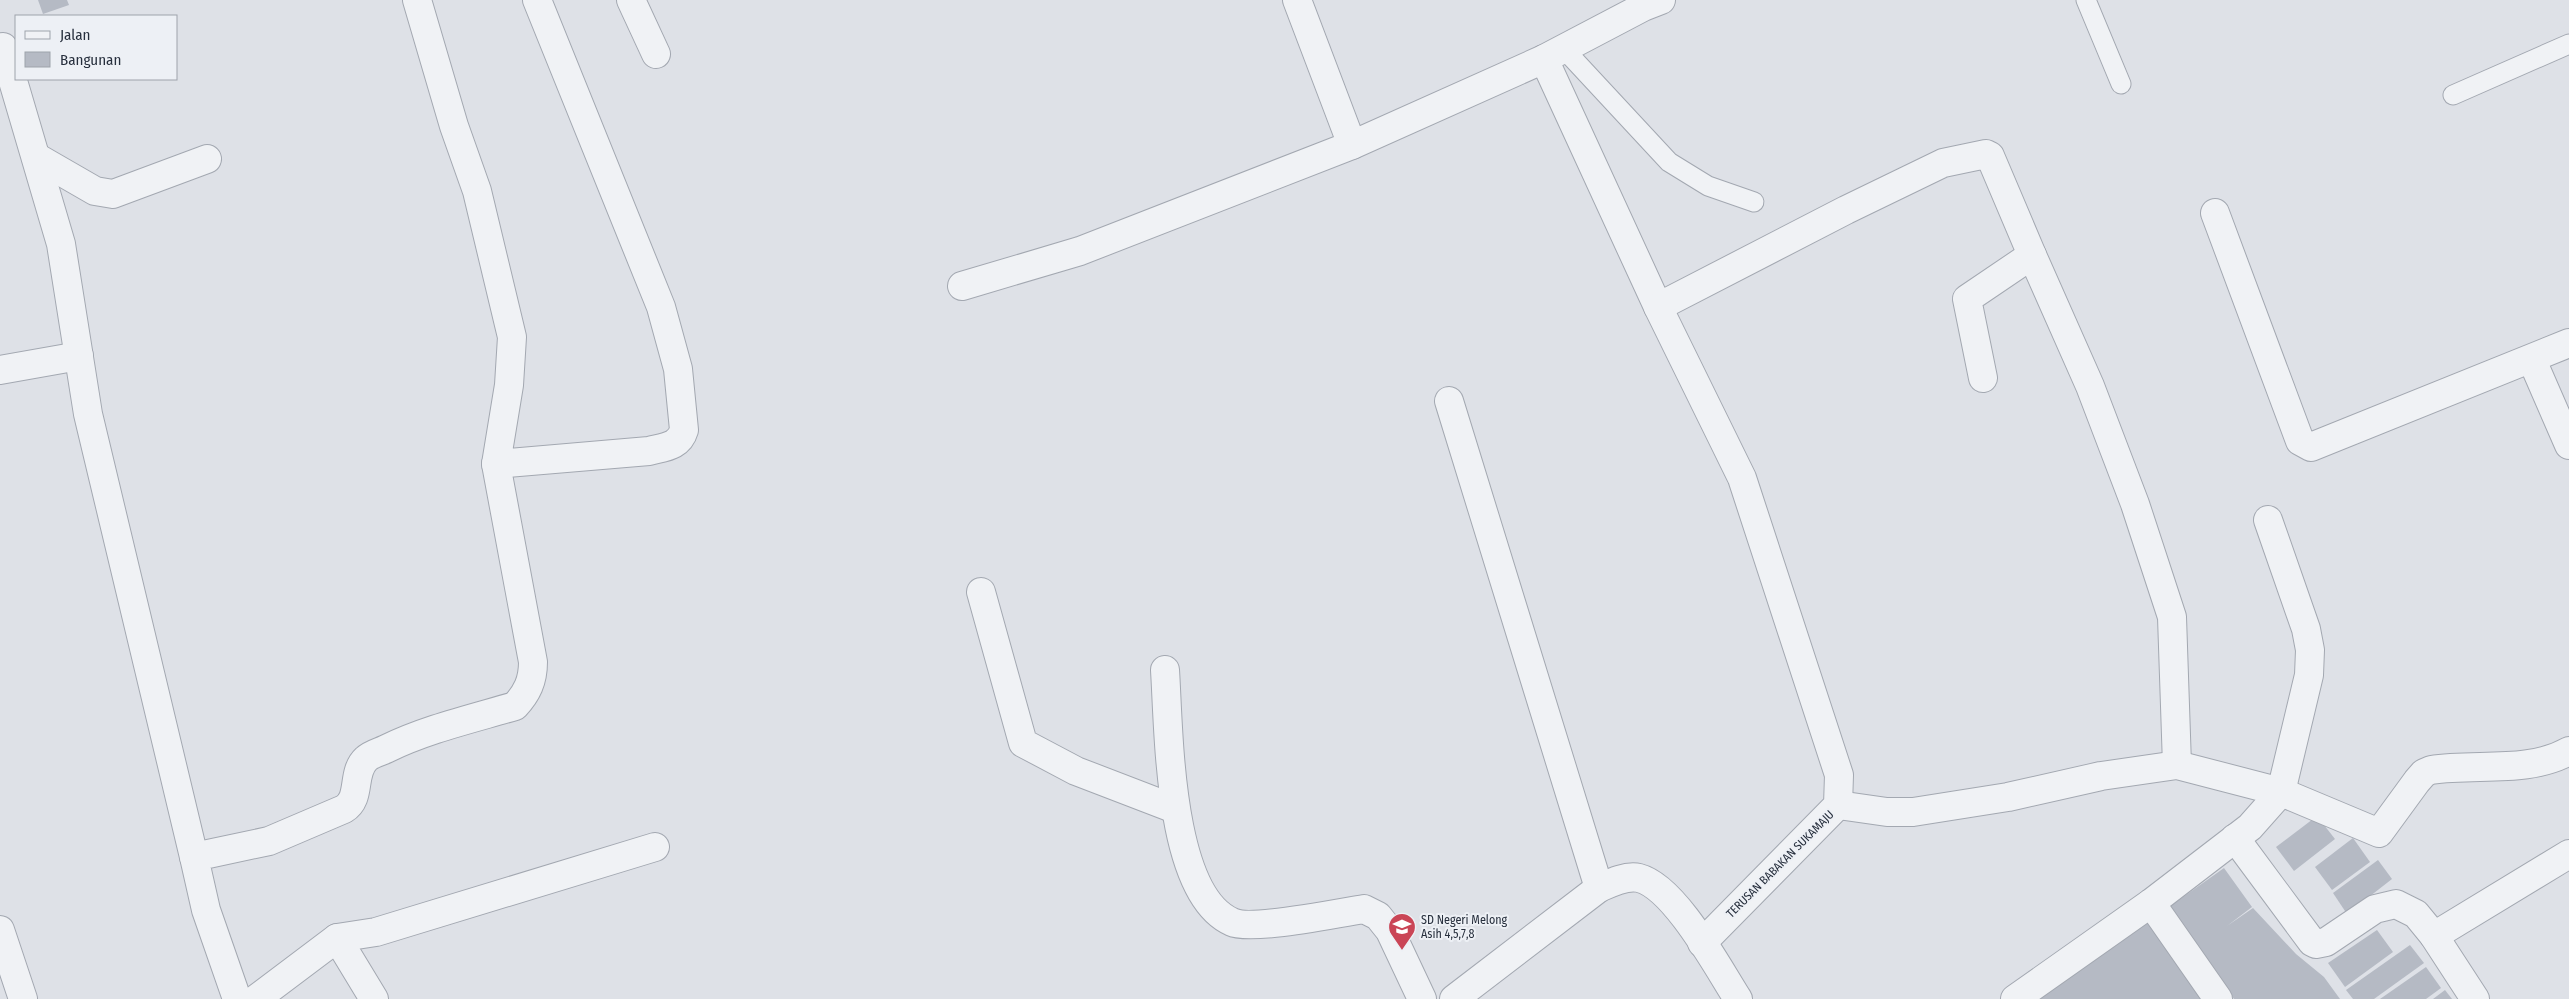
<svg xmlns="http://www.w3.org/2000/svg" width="2569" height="999" font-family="'Fira Sans Condensed',sans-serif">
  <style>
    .building { fill: #b5bac4 }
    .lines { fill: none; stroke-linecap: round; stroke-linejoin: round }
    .service-casing { stroke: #a3a8b1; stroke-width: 21 }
    .minor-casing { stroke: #a3a8b1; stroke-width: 30 }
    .service { stroke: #f0f2f5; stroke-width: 19 }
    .minor { stroke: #f0f2f5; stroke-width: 28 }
    .labels { text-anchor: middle; stroke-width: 4; stroke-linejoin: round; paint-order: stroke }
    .street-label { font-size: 12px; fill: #272f3d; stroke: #edf0f5 }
    .poi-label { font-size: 12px; fill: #272f3d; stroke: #edf0f5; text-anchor: start }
  </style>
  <rect width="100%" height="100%" fill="#dee1e7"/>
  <g class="building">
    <polygon points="38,0 67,0 69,5 43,14"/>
    <polygon points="2317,816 2335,839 2294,871 2276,847"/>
    <polygon points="2353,838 2370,862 2332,890 2315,867"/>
    <polygon points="2378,860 2392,879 2347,914 2333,893"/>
    <polygon points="2224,868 2252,907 2227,926 2253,908 2296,954 2324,977 2340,999 2234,999 2169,907"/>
    <polygon points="2146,912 2208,999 2022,999"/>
    <polygon points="2377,930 2393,952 2345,987 2328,963"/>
    <polygon points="2410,945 2424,963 2374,999 2353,999 2346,990"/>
    <polygon points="2426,967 2441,988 2426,999 2380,999"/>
    <polygon points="2445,990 2452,999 2433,999"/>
  </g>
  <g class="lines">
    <defs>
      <g id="service">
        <polyline points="2086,0 2121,84"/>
        <polyline points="1564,49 1669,162 1708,186 1754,202"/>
        <polyline points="2453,95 2569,44"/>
      </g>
      <g id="minor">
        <path d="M417,0L454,126L477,191L512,337L509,385L496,464L649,451C664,447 679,447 684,430L678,369L661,307L537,0"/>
        <polyline points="631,0 656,54"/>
        <polyline points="1297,0 1352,145"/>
        <polyline points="3,47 61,244 88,414 194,857"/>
        <polyline points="1544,59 1658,307 1846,210 1943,163 1986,154 1990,156 2032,255 1967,299 1983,378"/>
        <polyline points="36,157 95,191 113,194 207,159"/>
        <polyline points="2215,213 2300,441 2311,447 2569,343"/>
        <polyline points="2032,255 2090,386 2135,504 2172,617 2177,765"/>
        <polyline points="962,286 1080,251 1352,145 1544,59 1643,7 1661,0"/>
        <polyline points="1658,307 1742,478 1839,775 1838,805 1702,943"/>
        <polyline points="2532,360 2569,445"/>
        <polyline points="0,370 79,356"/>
        <polyline points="1449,401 1599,888"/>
        <polyline points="981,592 1023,743 1076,771 1175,809"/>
        <path d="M1165,670C1169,731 1168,894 1232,922C1250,931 1339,913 1364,909L1378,916L1390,931L1422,999"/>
        <path d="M1838,805L1887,812H1913L2008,797L2101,776L2177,765L2281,792L2379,833L2417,781L2424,773L2431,770C2477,763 2528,774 2569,751"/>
        <polyline points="2235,838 2312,942 2316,944 2326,942 2375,909 2396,904 2416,914 2434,936"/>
        <polyline points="2151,903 2218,999"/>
        <polyline points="0,930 23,999"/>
        <polyline points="337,938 374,999"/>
        <path d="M237,999L206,910L194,857L269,841L344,809C362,798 351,773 366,759C371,754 380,752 386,749C427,729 471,719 515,706C527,693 533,681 533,662L496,464"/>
        <polyline points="256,999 337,938 376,932 655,847"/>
        <path d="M1454,999L1599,888C1610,883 1626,875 1639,878C1675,887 1718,968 1738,999"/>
        <polyline points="2015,999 2151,903 2250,827 2281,792 2309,675 2310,650 2306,629 2268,520"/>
        <polyline points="2475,999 2434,936 2569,854"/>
      </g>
    </defs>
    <use href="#service" class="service-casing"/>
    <use href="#minor" class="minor-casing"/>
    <use href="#service" class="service"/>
    <use href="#minor" class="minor"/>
  </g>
  <defs>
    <symbol id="school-pin" viewBox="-11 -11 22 30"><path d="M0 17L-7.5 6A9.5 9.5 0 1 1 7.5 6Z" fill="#ca4556" stroke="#edf0f5"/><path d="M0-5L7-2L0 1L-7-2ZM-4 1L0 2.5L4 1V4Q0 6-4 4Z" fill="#fff"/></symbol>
  </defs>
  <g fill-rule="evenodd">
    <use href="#school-pin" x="1386" y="911" width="32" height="43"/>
  </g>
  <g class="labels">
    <g class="street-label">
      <text transform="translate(1780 864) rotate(-45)" y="4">TERUSAN BABAKAN SUKAMAJU</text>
    </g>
    <g class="poi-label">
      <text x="1421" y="924">SD Negeri Melong<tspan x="1421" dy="14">Asih 4,5,7,8</tspan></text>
    </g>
  </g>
  <rect x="15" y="15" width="162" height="65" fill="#edf0f5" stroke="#9ea3ab"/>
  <rect x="25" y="31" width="25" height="8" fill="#f0f2f5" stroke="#9ea3ab"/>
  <text x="60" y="40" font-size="15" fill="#272f3d">Jalan</text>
  <rect x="25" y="52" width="25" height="15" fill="#b5bac4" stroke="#9ea3ab"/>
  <text x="60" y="65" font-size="15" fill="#272f3d">Bangunan</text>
</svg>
